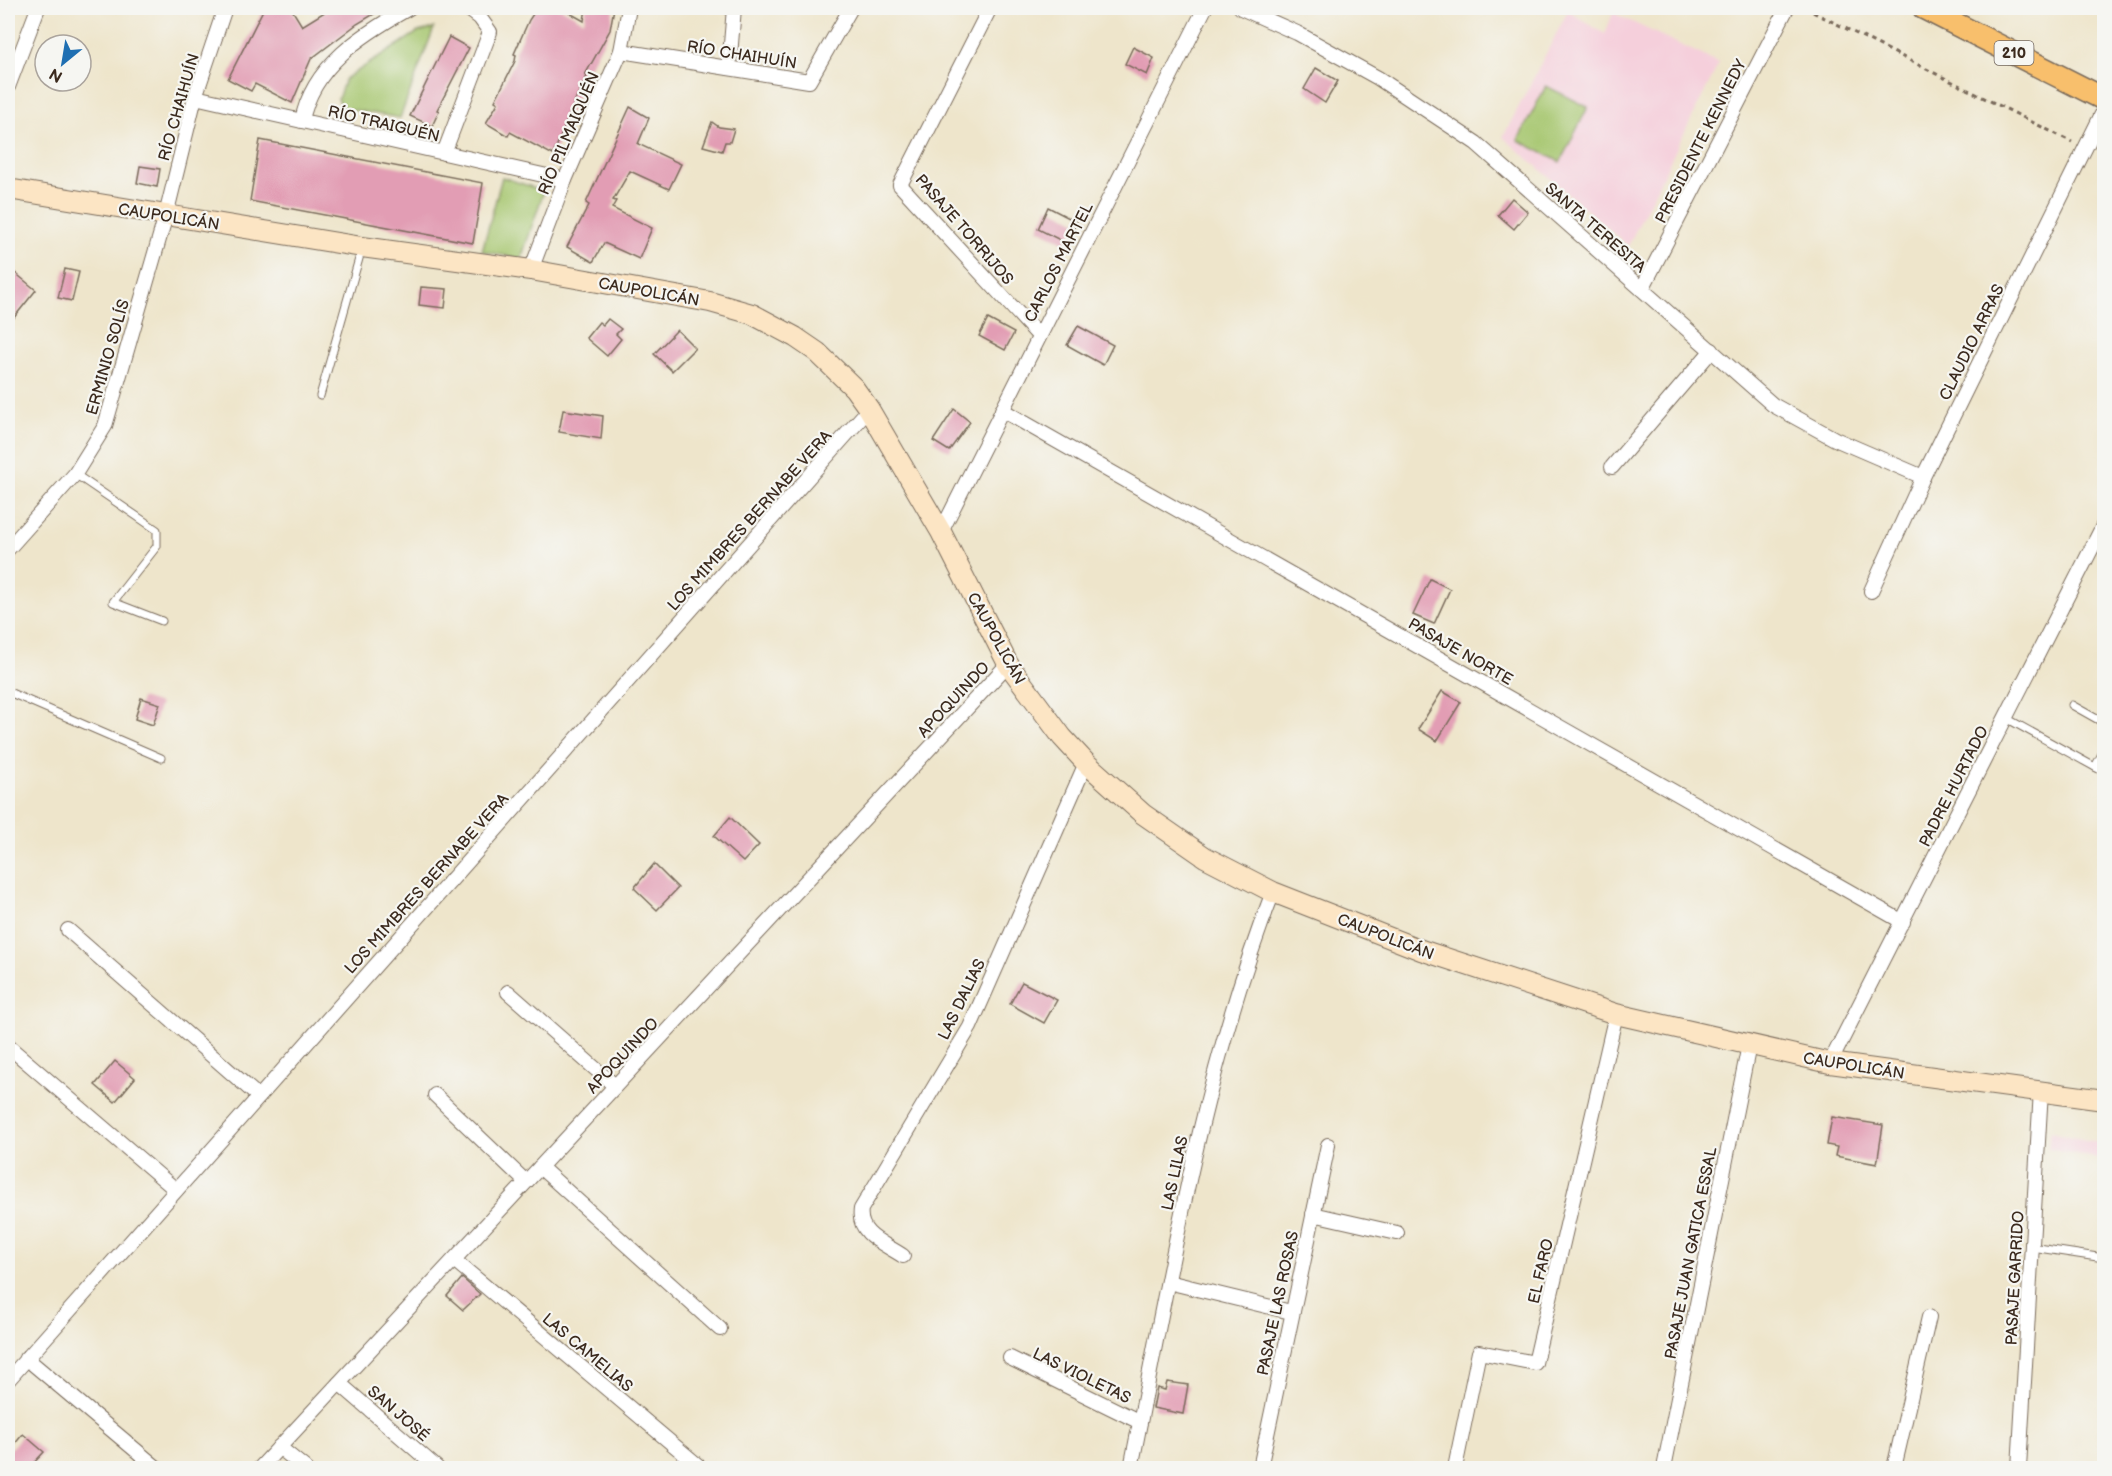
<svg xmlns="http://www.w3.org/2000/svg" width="2112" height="1476" font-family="'Balsamiq Sans',sans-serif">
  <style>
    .built { fill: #f5cfdb }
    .green { fill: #a6c66e; stroke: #707846; stroke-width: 1.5 }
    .building { fill: #e29db4 }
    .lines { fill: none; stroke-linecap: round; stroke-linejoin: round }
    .lane-casing { stroke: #7a6b5b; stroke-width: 9 }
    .street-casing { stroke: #7a6b5b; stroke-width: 16 }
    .secondary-casing { stroke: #7a6b5b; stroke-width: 22 }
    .primary-casing { stroke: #7a6b5b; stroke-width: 25 }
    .path { stroke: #7a6b5b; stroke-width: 3; stroke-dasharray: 4.5 4.5; stroke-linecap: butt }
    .lane { stroke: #fff; stroke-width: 7 }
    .street { stroke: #fff; stroke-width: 14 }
    .secondary { stroke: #fce5c4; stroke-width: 20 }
    .primary { stroke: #f8bf6c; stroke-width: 22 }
    .labels { text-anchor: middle; stroke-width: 4.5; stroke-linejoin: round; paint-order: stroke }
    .shield { fill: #f6f6f2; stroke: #73675e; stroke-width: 1.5 }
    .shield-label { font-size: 15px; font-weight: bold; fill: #3b2a1e }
    .street-label { font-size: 16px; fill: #3b2a1e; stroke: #f6f6f2 }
  </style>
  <rect width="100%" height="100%" fill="#f6f6f2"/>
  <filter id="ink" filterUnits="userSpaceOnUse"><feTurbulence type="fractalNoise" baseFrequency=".0167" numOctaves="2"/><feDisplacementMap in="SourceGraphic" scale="12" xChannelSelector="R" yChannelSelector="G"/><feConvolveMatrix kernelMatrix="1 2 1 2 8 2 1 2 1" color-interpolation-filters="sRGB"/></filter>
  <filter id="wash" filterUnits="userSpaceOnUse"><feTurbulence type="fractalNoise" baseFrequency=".008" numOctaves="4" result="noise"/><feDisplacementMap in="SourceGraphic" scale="24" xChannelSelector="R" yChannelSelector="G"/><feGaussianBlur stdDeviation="1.35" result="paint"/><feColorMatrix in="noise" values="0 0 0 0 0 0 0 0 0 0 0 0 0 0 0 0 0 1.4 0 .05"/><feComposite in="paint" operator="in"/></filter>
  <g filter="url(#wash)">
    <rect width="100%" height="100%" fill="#eee5cb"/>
    <g class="built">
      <polygon points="1568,11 1605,34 1613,13 1719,63 1628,246 1503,137"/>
      <polygon points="2050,1132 2104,1144 2104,1160 2048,1148"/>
    </g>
    <g class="green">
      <polygon points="434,28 400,118 343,108 338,99 345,79 418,32"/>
      <polygon points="1546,86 1588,107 1560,162 1518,140"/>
      <polygon points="502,177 544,191 521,259 482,251"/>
    </g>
    <g id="blocks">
      <g class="building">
        <polygon points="264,8 291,8 302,26 331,8 384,8 357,24 311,59 292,103 255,84 251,91 228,79"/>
        <polygon points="537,8 561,8 584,21 586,8 614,8 610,30 585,75 587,76 576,98 553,155 510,132 508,136 486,123 498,103 495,101 515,61 516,55 514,54 529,20"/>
        <polygon points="449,37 469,48 437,110 439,111 432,126 410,116"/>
        <polygon points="1133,47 1154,58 1147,75 1125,64"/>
        <polygon points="1316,68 1338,81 1325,103 1304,89"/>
        <polygon points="630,107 649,118 638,144 681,164 669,189 630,171 613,200 616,201 612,208 652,228 639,259 604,243 593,262 567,247 589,205 586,203"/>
        <polygon points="712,122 719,127 734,129 730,142 725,142 722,151 703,146"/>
        <polygon points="260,140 483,183 473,243 250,201"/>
        <polygon points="140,166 160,169 157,187 137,183"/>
        <polygon points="1512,198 1528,212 1514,229 1498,215"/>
        <polygon points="1048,207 1077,222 1066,243 1038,229"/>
        <polygon points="8,267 36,290 8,325"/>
        <polygon points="65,269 79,272 72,301 58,298"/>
        <polygon points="421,287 447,289 445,308 419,305"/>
        <polygon points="608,319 621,329 616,334 621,339 607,356 586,338 599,322 603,325"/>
        <polygon points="988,319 1014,333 1005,350 979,336"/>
        <polygon points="1078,326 1113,345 1103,365 1067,345"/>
        <polygon points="677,330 695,348 672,371 654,354"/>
        <polygon points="954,409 970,422 949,451 933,441"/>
        <polygon points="563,410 603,416 601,439 559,432"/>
        <polygon points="1430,579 1450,589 1434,624 1413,615"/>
        <polygon points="1442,691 1461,702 1437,741 1418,729"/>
        <polygon points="141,698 160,704 153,725 135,719"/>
        <polygon points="730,817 759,845 743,862 714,836"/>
        <polygon points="654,864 678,888 657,910 634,888"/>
        <polygon points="1022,982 1057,1000 1044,1023 1010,1004"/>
        <polygon points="115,1061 135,1078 115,1102 95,1085"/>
        <polygon points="1832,1117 1883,1125 1877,1164 1835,1156 1837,1147 1827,1145"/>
        <polygon points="462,1278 480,1294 463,1310 447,1296"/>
        <polygon points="1167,1382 1188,1385 1183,1414 1153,1408 1157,1388 1165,1390"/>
        <polygon points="23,1434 44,1452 29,1468 8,1468 8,1452"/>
      </g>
    </g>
  </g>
  <g filter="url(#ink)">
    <use href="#blocks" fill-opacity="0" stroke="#7a6b5b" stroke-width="1.5"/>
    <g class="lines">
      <defs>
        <g id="lane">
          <polyline points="320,396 362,248"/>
          <polyline points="75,474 157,530 157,546 113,602 162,621"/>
          <polyline points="8,697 11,693 161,758"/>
          <polyline points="2072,705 2104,723"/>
          <polyline points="2006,718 2104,772"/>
          <polyline points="2095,767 2104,750"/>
          <polyline points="2032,1247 2104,1258"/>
        </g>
        <g id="street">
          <polyline points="990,8 900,185 1039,336"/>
          <polyline points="1241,8 1297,33 1378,78 1476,143 1773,405 1835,439 1923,477"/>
          <polyline points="621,51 809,81 851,8"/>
          <polyline points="729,68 734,8"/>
          <polyline points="8,87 38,8"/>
          <polyline points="195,97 565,180"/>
          <path d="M302,121C312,66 363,34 409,8"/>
          <polyline points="444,153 490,32 480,18 467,8"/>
          <polyline points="531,270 565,180 621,51 629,8"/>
          <polyline points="1642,289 1787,8"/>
          <polyline points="1002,410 1903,922"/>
          <polyline points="1612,467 1712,350"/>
          <polyline points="941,532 1205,8"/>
          <polyline points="8,549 75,474 105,426 166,215 195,97 225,8"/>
          <polyline points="1871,591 1923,477 2104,110"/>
          <polyline points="68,930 259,1097"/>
          <polyline points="508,992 615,1086"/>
          <polyline points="8,1046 176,1190"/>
          <polyline points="1830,1063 2104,524"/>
          <polyline points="435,1095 526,1182"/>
          <polyline points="540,1167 720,1329"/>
          <polyline points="1313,1214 1397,1233"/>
          <path d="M903,1256C884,1243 857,1235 861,1209L970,1027L1086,763"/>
          <polyline points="454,1260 701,1468"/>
          <polyline points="1168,1282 1291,1312"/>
          <polyline points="26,1358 157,1468"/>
          <polyline points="1010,1358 1140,1422"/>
          <polyline points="8,1380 869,409"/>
          <polyline points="339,1383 437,1468"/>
          <polyline points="279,1447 305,1468"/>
          <polyline points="260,1468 1008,664"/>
          <path d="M1131,1468C1170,1274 1201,1077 1273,892"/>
          <polyline points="1260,1468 1328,1145"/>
          <polyline points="1455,1468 1479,1352 1535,1363 1616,1014"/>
          <polyline points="1664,1468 1749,1045"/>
          <polyline points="1894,1468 1929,1317"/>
          <polyline points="2019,1468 2041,1090"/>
        </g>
        <polyline id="secondary" points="8,189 362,247 531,270 710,302 752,314 795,337 817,352 854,388 869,409 941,532 1008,664 1062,737 1086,763 1143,814 1205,857 1273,892 1421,950 1616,1014 1830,1063 2104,1100"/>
        <polyline id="primary" points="1924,8 2104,99"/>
      </defs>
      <use href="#lane" class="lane-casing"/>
      <use href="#street" class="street-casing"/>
      <use href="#secondary" class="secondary-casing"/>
      <use href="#primary" class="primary-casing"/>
      <polyline class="path" points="1805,8 2072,142"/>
      <use href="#lane" class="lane"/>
      <use href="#street" class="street"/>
      <use href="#secondary" class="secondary"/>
      <use href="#primary" class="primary"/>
    </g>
  </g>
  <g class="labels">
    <rect class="shield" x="1994.5" y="41" width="39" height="24" rx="4.5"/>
    <g class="shield-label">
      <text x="2014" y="58">210</text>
    </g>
    <g class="street-label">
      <text transform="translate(742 54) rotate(9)" y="6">RÍO CHAIHUÍN</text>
      <text transform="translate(178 107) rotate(-74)" y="6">RÍO CHAIHUÍN</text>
      <text transform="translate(384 123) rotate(13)" y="6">RÍO TRAIGUÉN</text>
      <text transform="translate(568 133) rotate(-67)" y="6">RÍO PILMAIQUÉN</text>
      <text transform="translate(1700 141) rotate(-63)" y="6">PRESIDENTE KENNEDY</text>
      <text transform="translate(169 216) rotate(9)" y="6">CAUPOLICÁN</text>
      <text transform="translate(1596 227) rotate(41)" y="6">SANTA TERESITA</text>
      <text transform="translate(965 229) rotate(49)" y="6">PASAJE TORRIJOS</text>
      <text transform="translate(1058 262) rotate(-63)" y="6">CARLOS MARTEL</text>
      <text transform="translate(649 291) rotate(10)" y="6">CAUPOLICÁN</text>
      <text transform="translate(1971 342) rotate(-64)" y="6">CLAUDIO ARRAS</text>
      <text transform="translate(107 357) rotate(-74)" y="6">ERMINIO SOLÍS</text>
      <text transform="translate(749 520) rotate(-48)" y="6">LOS MIMBRES BERNABE VERA</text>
      <text transform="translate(997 638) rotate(61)" y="6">CAUPOLICÁN</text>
      <text transform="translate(1461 651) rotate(30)" y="6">PASAJE NORTE</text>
      <text transform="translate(953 699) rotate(-47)" y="6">APOQUINDO</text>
      <text transform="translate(1953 786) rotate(-63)" y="6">PADRE HURTADO</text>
      <text transform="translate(426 883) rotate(-48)" y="6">LOS MIMBRES BERNABE VERA</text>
      <text transform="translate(1386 936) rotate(21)" y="6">CAUPOLICÁN</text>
      <text transform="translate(961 999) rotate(-64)" y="6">LAS DALIAS</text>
      <text transform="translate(622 1055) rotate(-47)" y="6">APOQUINDO</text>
      <text transform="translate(1854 1065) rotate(9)" y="6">CAUPOLICÁN</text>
      <text transform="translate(1174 1173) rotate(-78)" y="6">LAS LILAS</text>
      <text transform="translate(1690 1253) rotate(-79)" y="6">PASAJE JUAN GATICA ESSAL</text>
      <text transform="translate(1540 1271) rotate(-77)" y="6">EL FARO</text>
      <text transform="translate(2014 1278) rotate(-87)" y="6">PASAJE GARRIDO</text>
      <text transform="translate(1277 1303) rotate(-78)" y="6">PASAJE LAS ROSAS</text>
      <text transform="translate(588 1352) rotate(40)" y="6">LAS CAMELIAS</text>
      <text transform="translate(1082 1375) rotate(26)" y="6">LAS VIOLETAS</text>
      <text transform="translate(399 1413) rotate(41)" y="6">SAN JOSÉ</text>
    </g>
  </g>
  <rect width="2112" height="1476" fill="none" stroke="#f6f6f2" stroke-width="30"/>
  <g transform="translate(63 63) rotate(210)"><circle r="28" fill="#f6f6f2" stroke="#aba49d" stroke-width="1.5"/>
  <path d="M0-4.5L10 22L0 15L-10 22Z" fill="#1f6fb2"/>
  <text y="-9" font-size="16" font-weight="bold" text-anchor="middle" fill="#3b2a1e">N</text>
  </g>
</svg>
